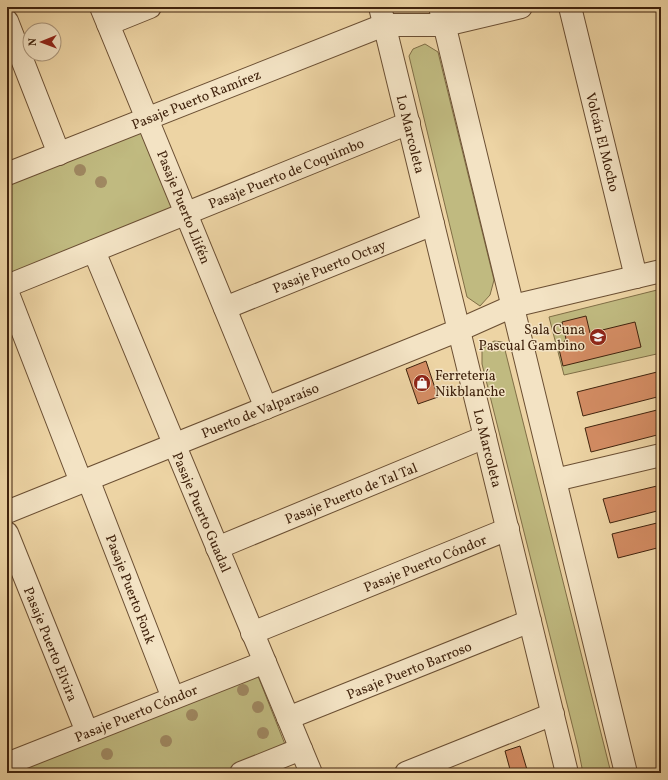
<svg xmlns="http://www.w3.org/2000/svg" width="668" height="780" font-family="Vollkorn,serif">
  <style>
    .green { fill: #c0ba80; stroke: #806e46 }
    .building { fill: #d38c63; stroke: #40230d }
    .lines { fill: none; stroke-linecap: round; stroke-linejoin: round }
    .minor-casing { stroke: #6b4f33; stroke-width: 24 }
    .minor { stroke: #f3e3c4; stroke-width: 22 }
    .tree { fill: #9f8861 }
    .labels { text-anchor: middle; stroke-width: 3; stroke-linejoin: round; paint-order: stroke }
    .street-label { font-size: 14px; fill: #40230d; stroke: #f3e3c4 }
    .poi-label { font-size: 14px; fill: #40230d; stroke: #f3e3c4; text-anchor: end }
  </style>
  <rect width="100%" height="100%" fill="#edd4a4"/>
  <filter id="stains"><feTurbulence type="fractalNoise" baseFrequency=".005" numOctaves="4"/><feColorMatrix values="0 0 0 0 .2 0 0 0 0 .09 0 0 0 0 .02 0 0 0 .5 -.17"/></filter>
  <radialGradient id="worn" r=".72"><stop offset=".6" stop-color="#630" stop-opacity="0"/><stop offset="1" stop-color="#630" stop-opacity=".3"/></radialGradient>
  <g class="green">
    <polygon points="425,44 438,52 494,280 490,295 480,306 467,297 409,56 413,49"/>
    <polygon points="141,129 174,210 7,279 7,184"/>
    <polygon points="661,289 661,353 564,375 549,317"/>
    <polygon points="494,341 503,342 611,773 583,773 578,748 482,364 482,349"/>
    <polygon points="256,671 286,747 221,773 7,773"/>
  </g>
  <g class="building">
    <polygon points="586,316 590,333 635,322 641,347 563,366 559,349 566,339 562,322"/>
    <polygon points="426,361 438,397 418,404 406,369"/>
    <polygon points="661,371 661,396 583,416 577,392"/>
    <polygon points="661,409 661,434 591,452 585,428"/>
    <polygon points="661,485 661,510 610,523 603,499"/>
    <polygon points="661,522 661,547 618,558 612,534"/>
    <polygon points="520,746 528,773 511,773 505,751"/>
  </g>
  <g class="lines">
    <defs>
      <g id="minor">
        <polyline points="101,7 266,408"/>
        <polyline points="380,7 567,773"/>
        <polyline points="440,7 626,773"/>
        <polyline points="570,7 636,277"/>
        <polyline points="7,21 59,154"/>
        <polyline points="108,24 150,7"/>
        <polyline points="7,174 384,25 445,25 521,7"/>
        <polyline points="94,251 311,773"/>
        <polyline points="7,286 409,123"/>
        <polyline points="7,291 81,482"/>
        <polyline points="225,308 433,224"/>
        <polyline points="88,479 173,698"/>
        <polyline points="555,480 661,455"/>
        <polyline points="7,512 459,330 513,306 661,271"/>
        <polyline points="7,533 87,732"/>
        <polyline points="217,548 485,437"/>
        <polyline points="252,633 508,529"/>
        <polyline points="288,718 530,621"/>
        <polyline points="7,764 265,662"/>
        <polyline points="241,773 301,749"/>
        <polyline points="406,773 553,714"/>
      </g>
    </defs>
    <use href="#minor" class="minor-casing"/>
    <use href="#minor" class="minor"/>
  </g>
  <g class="tree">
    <circle cx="80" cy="170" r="6"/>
    <circle cx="101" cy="182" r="6"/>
    <circle cx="243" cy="690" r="6"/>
    <circle cx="258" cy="707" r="6"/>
    <circle cx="192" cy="715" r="6"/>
    <circle cx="263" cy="733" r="6"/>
    <circle cx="166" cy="741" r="6"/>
    <circle cx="107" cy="754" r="6"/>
  </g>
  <defs>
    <symbol id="school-disc" viewBox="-11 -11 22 22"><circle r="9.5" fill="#8f2418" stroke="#f3e3c4"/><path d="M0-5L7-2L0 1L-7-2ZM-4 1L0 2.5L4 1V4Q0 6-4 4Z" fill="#fff"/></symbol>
    <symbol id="shop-disc" viewBox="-11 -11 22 22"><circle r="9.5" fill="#8f2418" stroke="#f3e3c4"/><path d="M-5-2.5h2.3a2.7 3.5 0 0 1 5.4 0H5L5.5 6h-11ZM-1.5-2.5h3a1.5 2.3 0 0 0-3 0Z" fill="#fff"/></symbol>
  </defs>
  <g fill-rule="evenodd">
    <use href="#school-disc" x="588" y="327" width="20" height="20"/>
    <use href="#shop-disc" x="412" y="373" width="20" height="20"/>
  </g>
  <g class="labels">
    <g class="street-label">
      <text transform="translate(196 99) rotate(-22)" y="5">Pasaje Puerto Ramírez</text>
      <text transform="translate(411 134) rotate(76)" y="5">Lo Marcoleta</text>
      <text transform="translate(603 142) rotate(76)" y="5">Volcán El Mocho</text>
      <text transform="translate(286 173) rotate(-22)" y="5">Pasaje Puerto de Coquimbo</text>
      <text transform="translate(184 207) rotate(68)" y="5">Pasaje Puerto Llifén</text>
      <text transform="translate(329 266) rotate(-22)" y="5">Pasaje Puerto Octay</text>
      <text transform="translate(260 410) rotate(-22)" y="5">Puerto de Valparaíso</text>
      <text transform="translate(488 448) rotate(76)" y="5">Lo Marcoleta</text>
      <text transform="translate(351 493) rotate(-22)" y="5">Pasaje Puerto de Tal Tal</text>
      <text transform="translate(202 512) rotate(67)" y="5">Pasaje Puerto Guadal</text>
      <text transform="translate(425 563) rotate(-22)" y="5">Pasaje Puerto Cóndor</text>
      <text transform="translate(131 589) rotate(69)" y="5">Pasaje Puerto Fonk</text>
      <text transform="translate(51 644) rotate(68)" y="5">Pasaje Puerto Elvira</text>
      <text transform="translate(409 670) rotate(-22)" y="5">Pasaje Puerto Barroso</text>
      <text transform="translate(136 713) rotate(-22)" y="5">Pasaje Puerto Cóndor</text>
    </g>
    <g class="poi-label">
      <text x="585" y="334">Sala Cuna<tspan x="585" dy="16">Pascual Gambino</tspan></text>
      <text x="435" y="380" text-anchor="start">Ferretería<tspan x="435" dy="16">Nikblanche</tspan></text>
    </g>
  </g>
  <rect width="668" height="780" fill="none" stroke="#edd4a4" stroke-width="24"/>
  <rect x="8" y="8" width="652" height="764" fill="none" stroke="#40230d" stroke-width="2"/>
  <rect x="12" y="12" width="644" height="756" fill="none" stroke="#40230d"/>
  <g transform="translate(42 42) rotate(269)"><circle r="19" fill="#f3e3c4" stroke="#ab967b"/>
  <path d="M0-3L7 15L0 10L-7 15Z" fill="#8f2418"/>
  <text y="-6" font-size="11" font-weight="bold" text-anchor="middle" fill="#40230d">N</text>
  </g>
  <rect width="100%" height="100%" filter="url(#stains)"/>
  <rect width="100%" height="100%" fill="url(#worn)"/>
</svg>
